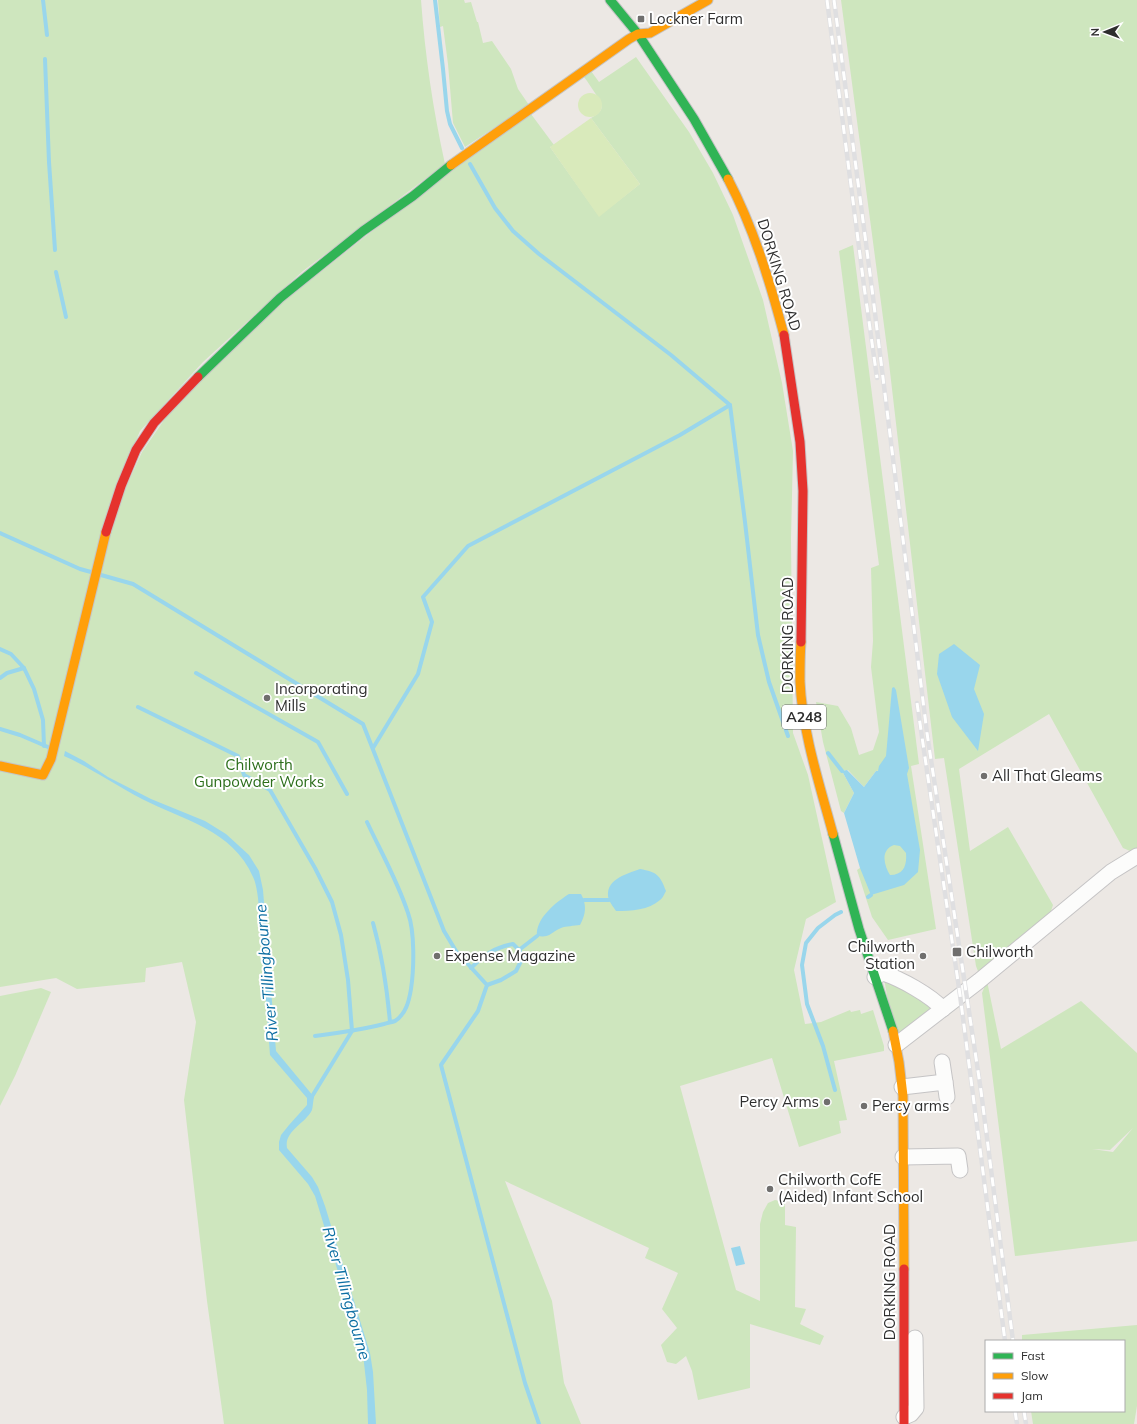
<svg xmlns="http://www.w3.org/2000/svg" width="1137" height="1424" font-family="Mulish,sans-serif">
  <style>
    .green { fill: #cee6be; fill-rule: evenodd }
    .pitch { fill: #d9eabb }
    .water { fill: #99d6ec; fill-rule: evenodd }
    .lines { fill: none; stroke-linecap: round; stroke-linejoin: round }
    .stream { stroke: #99d6ec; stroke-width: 4 }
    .street-casing { stroke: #c5c4c5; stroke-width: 17 }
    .fast-casing { stroke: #c5c4c5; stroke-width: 11 }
    .slow-casing { stroke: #c5c4c5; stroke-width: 11 }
    .jam-casing { stroke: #c5c4c5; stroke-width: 11 }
    .street { stroke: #fcfcfb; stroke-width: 15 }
    .fast { stroke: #30b455; stroke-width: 9 }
    .slow { stroke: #ff9f0a; stroke-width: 9 }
    .jam { stroke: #e5322d; stroke-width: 9 }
    .rail-casing { stroke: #dfdfe1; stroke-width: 4.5 }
    .rail { stroke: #fff; stroke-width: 3; stroke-dasharray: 9; stroke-linecap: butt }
    .poi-dot { fill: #706f6e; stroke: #fff; stroke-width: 1.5 }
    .labels { text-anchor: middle; stroke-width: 4; stroke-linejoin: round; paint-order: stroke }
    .shield { fill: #fff; stroke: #6d6d6d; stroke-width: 1 }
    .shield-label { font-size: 14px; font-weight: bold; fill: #2e2e2e }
    .poi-label { font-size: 15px; fill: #2e2e2e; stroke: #fff; text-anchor: start }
    .street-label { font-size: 15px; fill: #2e2e2e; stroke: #fff }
    .park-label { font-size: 15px; fill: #2c6e1b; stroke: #fff }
    .water-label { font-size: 16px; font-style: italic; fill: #0d6fa3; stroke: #fff }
  </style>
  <rect width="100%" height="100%" fill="#ece8e4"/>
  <g class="green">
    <path d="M0,0H421C425,55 433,110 445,164L303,271L203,362L140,431L114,494L121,498L142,452L171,410L183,397L249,333L283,302L366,236L470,156L531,114L554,145L550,147L599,216L640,184L591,118C606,110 603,105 595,93C591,87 588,82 584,77L591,71L599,82L636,57L689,132L713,173L733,215L763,300L782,383L793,451L791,539L793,733L808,775L836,902L806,919L794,970L805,1024L821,1022L850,1010L851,1012L860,1010L861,1014L873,1010L884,1046V1051L834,1061L847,1120L839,1121L841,1133L799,1147L772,1058L680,1086L736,1290L760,1301V1224L763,1212L768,1203L775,1200L785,1202V1225L796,1227L795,1307L806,1309L800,1324L824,1336L820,1345L750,1324V1388L698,1400L692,1371L686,1356L676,1364L667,1362L661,1345L677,1328L662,1309L678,1273L645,1258L649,1248L505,1181L552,1301L564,1383L581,1424H224L207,1301L184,1100L196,1022L182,962L146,968L145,982L77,989L56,978L0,987Z"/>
    <polygon points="438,0 464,0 465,3 471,2 477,22 478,22 483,43 492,41 511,69 518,89 529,105 465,147 453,123 448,64 443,26 440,27"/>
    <polygon points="841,0 1137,0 1137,854 1123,848 1049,714 959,769 970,851 1008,827 1053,905 1046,926 981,979 976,966 944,758 935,759 889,363"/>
    <polygon points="853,245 919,764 911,766 936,929 888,940 872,917 857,870 860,868 886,770 876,771 864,787 848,770 842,771 854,793 844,813 841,811 823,742 816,702 838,706 851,728 859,755 873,750 879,732 871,667 873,641 871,568 879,565 839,251"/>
    <polygon points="883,973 938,1004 896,1045"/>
    <path d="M987,981L1001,1049L1081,1001L1137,1053V1241L1015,1256L982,993ZM1133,1128L1113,1152L1092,1149L1110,1150Z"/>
    <polygon points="41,988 51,992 15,1076 0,1106 0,996"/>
    <polygon points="1137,1325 1137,1406 1134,1424 1033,1424 1031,1411 1124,1411 1124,1341 1022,1341 1022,1335"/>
  </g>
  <g class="pitch">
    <circle cx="590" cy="105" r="12"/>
    <polygon points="591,118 640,184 599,217 550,147"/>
  </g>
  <g class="water">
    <polygon points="954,644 980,665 974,689 984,714 978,751 952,717 937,674 939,654"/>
    <path d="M894,687L896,690L909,768L907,774L920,850L918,872L904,885L871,895L860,868L844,813L854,793L842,771L847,770L864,787L876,771H878L879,766L886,756L892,688ZM894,845L900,846L906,853C907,865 904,875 890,875C884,865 880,850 894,845Z"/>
    <path d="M65,751L84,761L108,777L151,799L205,821L226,834L249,855L259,871L263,890L276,1051L314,1097C313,1101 313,1106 312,1110C305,1124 284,1131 287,1148L312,1177L318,1187L325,1206L370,1353L373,1372L376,1424H368L367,1390L363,1354L315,1196L308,1184L279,1150V1142L281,1135L289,1125L307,1105V1098L270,1055L258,898C257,891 256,883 253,877C233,830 183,820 142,799C115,785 91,768 64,756Z"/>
    <path d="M640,869C657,872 660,875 666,891C664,894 663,898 660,900C649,910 631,911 616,911C614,908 611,904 609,900C603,880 626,874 640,869Z"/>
    <path d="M569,894H581C587,905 586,914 580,925C574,926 566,926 561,928C550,933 550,938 537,936C535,919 556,902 569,894Z"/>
    <polygon points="740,1246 745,1264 736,1266 731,1248"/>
  </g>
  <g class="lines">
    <g class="stream">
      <polyline points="43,0 47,35"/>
      <polyline points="435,0 443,69 447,111 450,124 462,148"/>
      <polyline points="45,59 49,162 55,250"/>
      <polyline points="470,164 495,208 513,231 539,254 671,355 730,405 745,522 758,635 769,682 788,736"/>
      <polyline points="56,272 66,317"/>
      <polyline points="0,533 80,569 91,572"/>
      <polyline points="101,575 133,584 363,724 444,931 456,951 487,985 478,1011 441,1065 525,1383 539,1424"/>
      <polyline points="0,649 11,654 24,668 34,689 43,720 44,746"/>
      <polyline points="196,673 318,742 347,794"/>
      <polyline points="0,678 7,673 24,668"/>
      <polyline points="138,707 238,756 244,775 270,790 315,868 332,902 341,935 348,980 352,1031 311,1098"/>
      <polyline points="0,729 20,735 48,747"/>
      <polyline points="373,748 418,674 432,622 423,597 468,546 680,435 730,405"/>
      <polyline points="828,753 842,771"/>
      <polyline points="868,897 871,895"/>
      <polyline points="584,900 609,900"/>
      <path d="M373,923C382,955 387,988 390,1022"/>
      <path d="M471,968C485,954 494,948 513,944L519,950"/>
      <polyline points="487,985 501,980 516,971 523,957 519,950 537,936"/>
      <path d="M315,1036C338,1033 361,1030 384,1024C387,1023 392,1022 395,1021C406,1014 409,1001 411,989C414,969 415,932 408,913C398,882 381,852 367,822"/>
      <polyline points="835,1090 823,1046 807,1004 802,965 806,943 818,928 835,915 841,912"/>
    </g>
    <defs>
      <g id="street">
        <path d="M875,977L883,973C901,979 930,995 943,1009"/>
        <polyline points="896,1045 979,981 1111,872 1137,856"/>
        <polyline points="942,1062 945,1082"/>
        <polyline points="902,1087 945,1082 947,1097"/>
        <polyline points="903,1157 958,1156 960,1170"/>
        <polyline points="904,1417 911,1414 916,1408 915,1338"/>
      </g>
      <g id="fast">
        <polyline points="610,0 638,34 694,119 728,179"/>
        <polyline points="198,377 280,298 363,231 413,196 451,165"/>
        <polyline points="833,834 859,929 893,1031"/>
      </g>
      <g id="slow">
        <polyline points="451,165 629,39 638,34 650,33 708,0"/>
        <path d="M728,179C754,229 770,282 784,335"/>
        <path d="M801,642C800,655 800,668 800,681C802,731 820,786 833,834"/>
        <polyline points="0,766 43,775 51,759 106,532"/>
        <polyline points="893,1031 899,1062 903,1096 904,1269"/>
      </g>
      <g id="jam">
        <polyline points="784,335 800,442 803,491 801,642"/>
        <polyline points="106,532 121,486 136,450 154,423 198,377"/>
        <polyline points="904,1424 904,1269"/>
      </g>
    </defs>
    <use href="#street" class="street-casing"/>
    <use href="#fast" class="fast-casing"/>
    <use href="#slow" class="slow-casing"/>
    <use href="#jam" class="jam-casing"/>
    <use href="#street" class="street"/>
    <use href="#fast" class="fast"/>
    <use href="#slow" class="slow"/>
    <use href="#jam" class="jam"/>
    <defs>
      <g id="rail">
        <polyline points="827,0 864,286 877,378"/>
        <polyline points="834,0 872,289 927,733 981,1091 1013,1341"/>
        <polyline points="917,703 960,995 1005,1341"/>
        <polyline points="1015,1411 1017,1424"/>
        <polyline points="1024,1411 1026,1424"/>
      </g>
    </defs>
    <use href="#rail" class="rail-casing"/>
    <use href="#rail" class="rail"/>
  </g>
  <g class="poi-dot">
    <rect x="637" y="15" width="8" height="8" rx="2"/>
    <circle cx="267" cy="698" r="4"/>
    <circle cx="984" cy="776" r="4"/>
    <rect x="952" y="947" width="10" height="10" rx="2"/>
    <circle cx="437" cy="956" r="4"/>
    <circle cx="923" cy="956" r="4"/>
    <circle cx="827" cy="1102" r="4"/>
    <circle cx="864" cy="1106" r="4"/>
    <circle cx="770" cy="1189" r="4"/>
  </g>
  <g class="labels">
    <rect class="shield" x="782" y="705" width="44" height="24" rx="3"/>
    <g class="shield-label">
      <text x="804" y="722">A248</text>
    </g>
    <g class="poi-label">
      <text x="649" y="24">Lockner Farm</text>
      <text x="275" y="694">Incorporating<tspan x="275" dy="17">Mills</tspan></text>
      <text x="992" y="781">All That Gleams</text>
      <text x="915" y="952" text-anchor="end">Chilworth<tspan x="915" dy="17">Station</tspan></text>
      <text x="966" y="957">Chilworth</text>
      <text x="445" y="961">Expense Magazine</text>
      <text x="819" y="1107" text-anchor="end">Percy Arms</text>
      <text x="872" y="1111">Percy arms</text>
      <text x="778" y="1185">Chilworth CofE<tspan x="778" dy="17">(Aided) Infant School</tspan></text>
    </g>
    <g class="street-label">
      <text transform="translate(779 275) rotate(73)" y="5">DORKING ROAD</text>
      <text transform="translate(788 635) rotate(-90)" y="5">DORKING ROAD</text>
      <text transform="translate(890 1282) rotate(-90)" y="5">DORKING ROAD</text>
    </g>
    <g class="park-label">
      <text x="259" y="770">Chilworth<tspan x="259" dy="17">Gunpowder Works</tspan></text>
    </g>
    <g class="water-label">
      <text transform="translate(266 973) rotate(-95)" y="6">River Tillingbourne</text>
      <text transform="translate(347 1293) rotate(74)" y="6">River Tillingbourne</text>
    </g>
  </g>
  <rect x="985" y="1340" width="140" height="72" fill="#ffffff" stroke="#ababab"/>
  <rect x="993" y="1353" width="20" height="6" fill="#30b455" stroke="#ababab"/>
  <text x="1021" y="1360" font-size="12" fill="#2e2e2e">Fast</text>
  <rect x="993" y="1373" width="20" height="6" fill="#ff9f0a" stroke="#ababab"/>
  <text x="1021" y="1380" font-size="12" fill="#2e2e2e">Slow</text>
  <rect x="993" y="1393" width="20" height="6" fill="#e5322d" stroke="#ababab"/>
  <text x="1021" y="1400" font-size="12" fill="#2e2e2e">Jam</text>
  <g transform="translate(1105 32) rotate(269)" stroke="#ffffff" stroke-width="3" paint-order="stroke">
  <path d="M0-3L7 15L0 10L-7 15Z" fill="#2e2e2e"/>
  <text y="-6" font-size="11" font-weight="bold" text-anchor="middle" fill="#2e2e2e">N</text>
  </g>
</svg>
